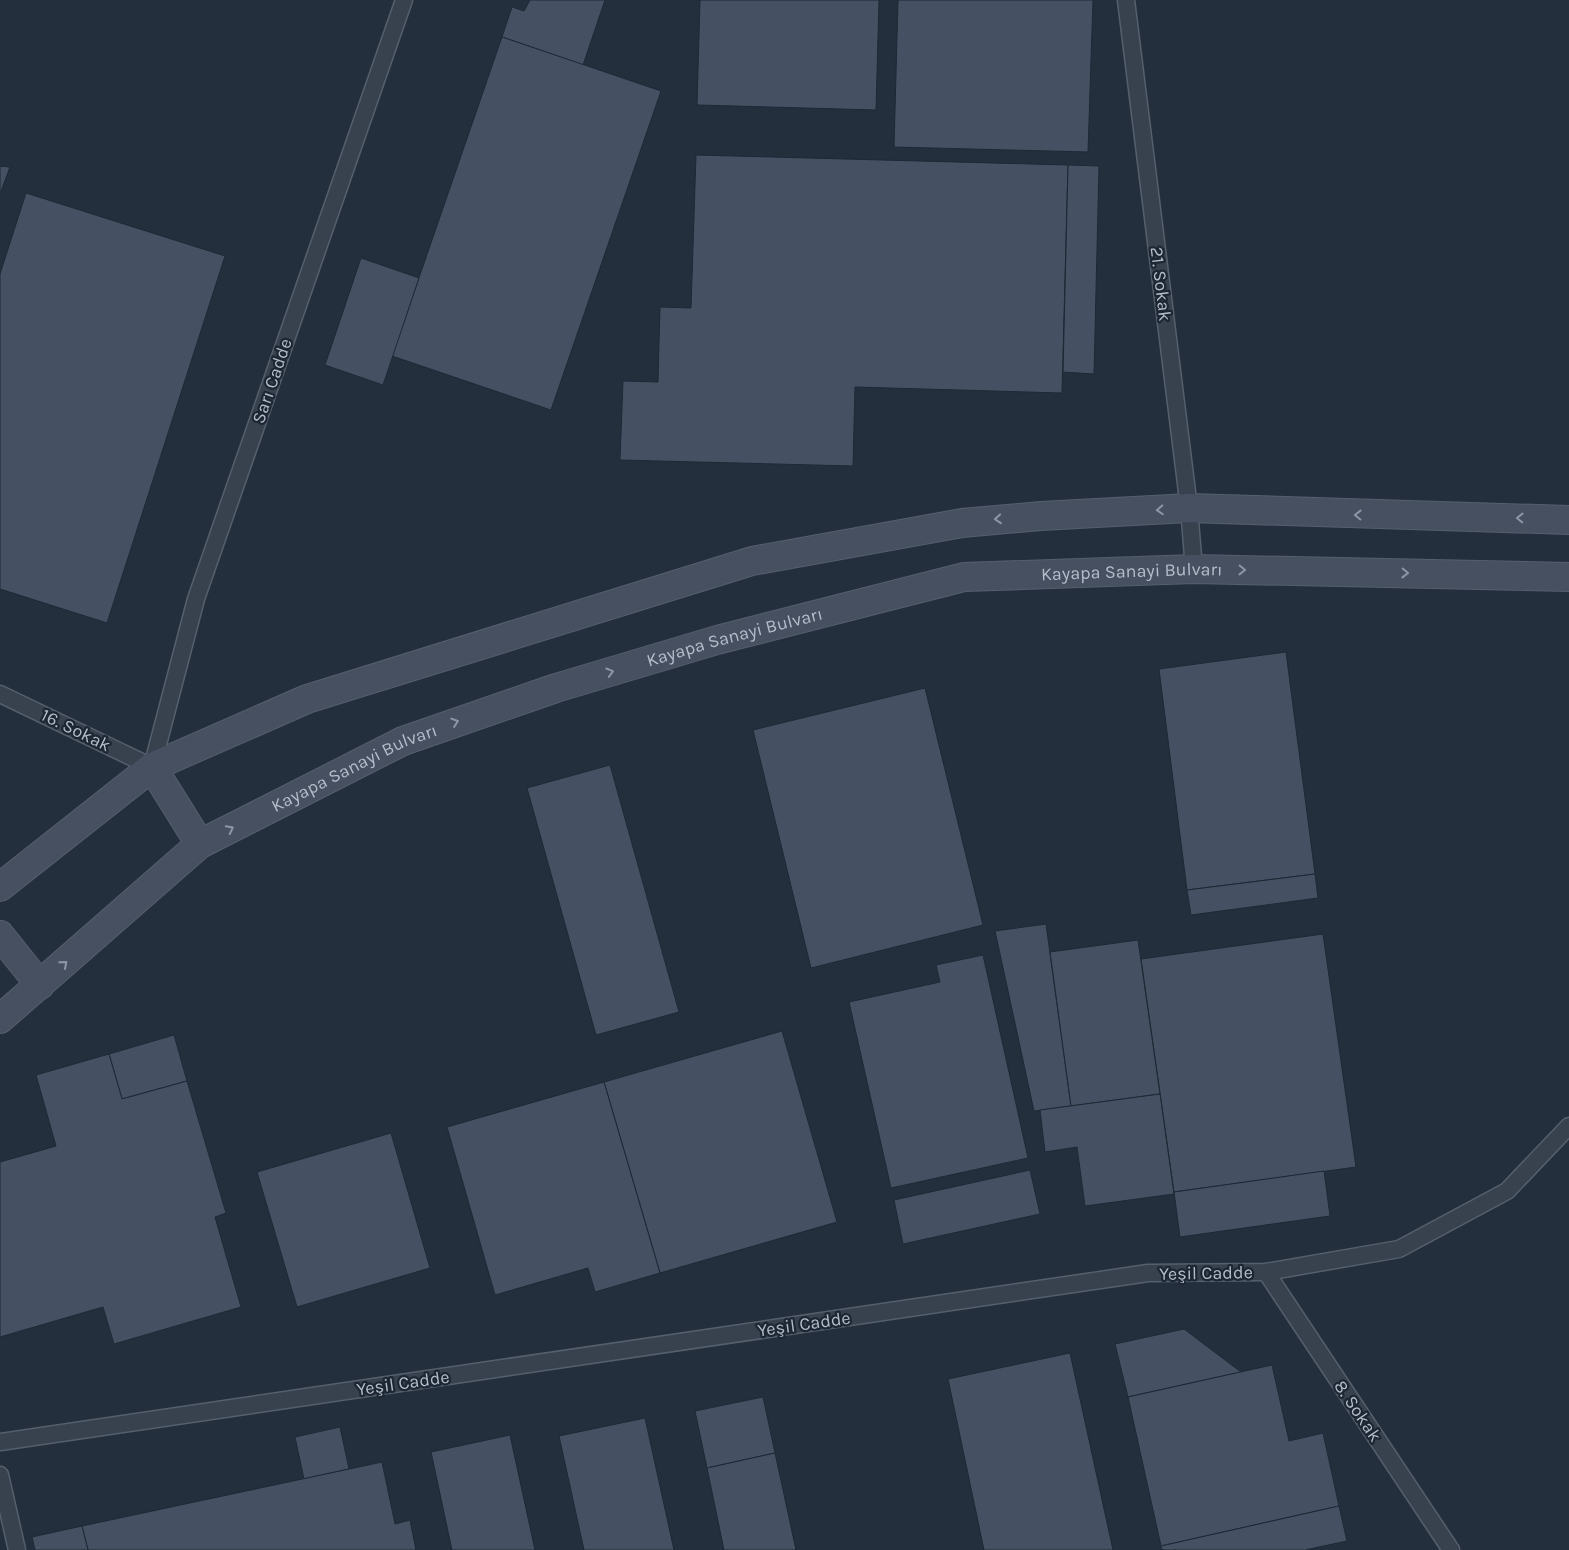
<svg xmlns="http://www.w3.org/2000/svg" width="1569" height="1550" font-family="Karla,sans-serif">
  <style>
    .building { fill: #455162; stroke: #1f2835 }
    .lines { fill: none; stroke-linecap: round; stroke-linejoin: round }
    .service-casing { stroke: #565f6c; stroke-width: 19 }
    .secondary-casing { stroke: #565f6c; stroke-width: 30 }
    .service { stroke: #38414e; stroke-width: 16 }
    .secondary { stroke: #465061; stroke-width: 28 }
    .oneway { stroke: #8e96a5 }
    .labels { text-anchor: middle; stroke-width: 4.5; stroke-linejoin: round; paint-order: stroke }
    .street-label { font-size: 18px; fill: #b4bcc9; stroke: #1d2633 }
  </style>
  <rect width="100%" height="100%" fill="#242f3e"/>
  <g class="building">
    <polygon points="530,0 605,0 583,65 502,37 512,7 524,11"/>
    <polygon points="700,0 879,0 876,110 697,105"/>
    <polygon points="898,0 1093,0 1088,152 894,147"/>
    <polygon points="502,37 661,91 551,410 392,356"/>
    <polygon points="696,155 1068,165 1062,393 855,387 853,466 620,460 623,381 658,382 660,307 691,308"/>
    <polygon points="1068,165 1099,166 1094,374 1063,372"/>
    <polygon points="0,166 10,167 0,194"/>
    <polygon points="26,193 225,256 107,623 0,589 0,274"/>
    <polygon points="361,258 419,278 383,385 325,365"/>
    <polygon points="1286,652 1315,874 1187,890 1159,669"/>
    <polygon points="925,688 983,925 811,968 753,730"/>
    <polygon points="610,765 679,1012 596,1035 527,788"/>
    <polygon points="1315,874 1318,898 1191,915 1187,890"/>
    <polygon points="1046,924 1071,1106 1034,1111 995,931"/>
    <polygon points="1323,934 1356,1167 1174,1192 1141,959"/>
    <polygon points="1138,940 1160,1094 1071,1106 1050,952"/>
    <polygon points="983,955 1028,1158 891,1188 849,1002 940,982 936,965"/>
    <polygon points="782,1031 837,1222 660,1273 604,1082"/>
    <polygon points="174,1035 187,1081 122,1099 109,1054"/>
    <polygon points="109,1054 122,1099 187,1081 226,1213 215,1217 241,1307 114,1344 103,1307 0,1337 0,1162 56,1146 36,1075"/>
    <polygon points="604,1082 660,1273 595,1292 588,1268 495,1295 447,1127"/>
    <polygon points="1160,1094 1174,1194 1085,1206 1077,1147 1045,1152 1040,1110"/>
    <polygon points="391,1133 430,1268 297,1307 257,1172"/>
    <polygon points="1030,1170 1040,1214 903,1244 894,1200"/>
    <polygon points="1324,1171 1330,1216 1180,1237 1174,1192"/>
    <polygon points="1184,1329 1241,1372 1128,1397 1115,1344"/>
    <polygon points="1070,1353 1113,1550 984,1550 948,1379"/>
    <polygon points="1272,1365 1289,1441 1323,1433 1339,1506 1161,1546 1128,1397"/>
    <polygon points="763,1397 775,1453 707,1468 695,1411"/>
    <polygon points="645,1418 674,1550 584,1550 559,1436"/>
    <polygon points="340,1427 349,1469 304,1479 295,1437"/>
    <polygon points="510,1435 535,1550 452,1550 431,1452"/>
    <polygon points="775,1453 796,1550 724,1550 707,1468"/>
    <polygon points="382,1462 395,1524 410,1520 416,1550 88,1550 82,1526"/>
    <polygon points="1339,1506 1347,1541 1305,1550 1162,1550 1161,1546"/>
    <polygon points="82,1526 88,1550 35,1550 32,1537"/>
  </g>
  <g class="lines">
    <defs>
      <g id="service">
        <polyline points="1126,0 1189,508 1194,569"/>
        <polyline points="0,694 152,767 196,599 404,0"/>
        <polyline points="1266,1272 1451,1550"/>
        <polyline points="0,1442 1148,1273 1266,1272 1399,1249 1507,1191 1569,1126"/>
        <polyline points="0,1475 17,1550"/>
      </g>
      <g id="secondary">
        <polyline points="152,767 200,844"/>
        <polyline points="0,887 152,767 307,699 752,561 962,523 1041,516 1189,508 1569,520"/>
        <polyline points="0,935 40,985"/>
        <path id="s1" d="M0,1019L200,844L403,741L556,688L717,640L964,577L1194,569L1569,577"/>
      </g>
    </defs>
    <use href="#service" class="service-casing"/>
    <use href="#secondary" class="secondary-casing"/>
    <use href="#service" class="service"/>
    <use href="#secondary" class="secondary"/>
  </g>
  <defs><path id="oneway-chevron" d="M-2-3.5L2.5 0L-2 3.5" fill="none" stroke-width="1.6" stroke-linecap="round" stroke-linejoin="round" transform="scale(1.25)"/></defs>
  <g class="oneway">
    <use href="#oneway-chevron" transform="translate(1160 510) rotate(177)"/>
    <use href="#oneway-chevron" transform="translate(1358 515) rotate(-179)"/>
    <use href="#oneway-chevron" transform="translate(1520 518) rotate(-179)"/>
    <use href="#oneway-chevron" transform="translate(998 519) rotate(175)"/>
    <use href="#oneway-chevron" transform="translate(1242 570) rotate(1)"/>
    <use href="#oneway-chevron" transform="translate(1405 573) rotate(1)"/>
    <use href="#oneway-chevron" transform="translate(610 672) rotate(-17)"/>
    <use href="#oneway-chevron" transform="translate(455 722) rotate(-19)"/>
    <use href="#oneway-chevron" transform="translate(230 829) rotate(-27)"/>
    <use href="#oneway-chevron" transform="translate(64 964) rotate(-41)"/>
  </g>
  <g class="labels">
    <g class="street-label">
      <text transform="translate(1161 284) rotate(83)" y="6">21. Sokak</text>
      <text transform="translate(272 381) rotate(-71)" y="6">Sarı Cadde</text>
      <text dy="6" stroke="none"><textPath href="#s1" startOffset="1246">Kayapa Sanayi Bulvarı</textPath></text>
      <text dy="6" stroke="none"><textPath href="#s1" startOffset="841">Kayapa Sanayi Bulvarı</textPath></text>
      <text transform="translate(76 730) rotate(26)" y="6">16. Sokak</text>
      <text dy="6" stroke="none"><textPath href="#s1" startOffset="438">Kayapa Sanayi Bulvarı</textPath></text>
      <text transform="translate(1206 1273) rotate(-1)" y="6">Yeşil Cadde</text>
      <text transform="translate(804 1324) rotate(-8)" y="6">Yeşil Cadde</text>
      <text transform="translate(403 1383) rotate(-8)" y="6">Yeşil Cadde</text>
      <text transform="translate(1358 1411) rotate(56)" y="6">8. Sokak</text>
    </g>
  </g>
</svg>
